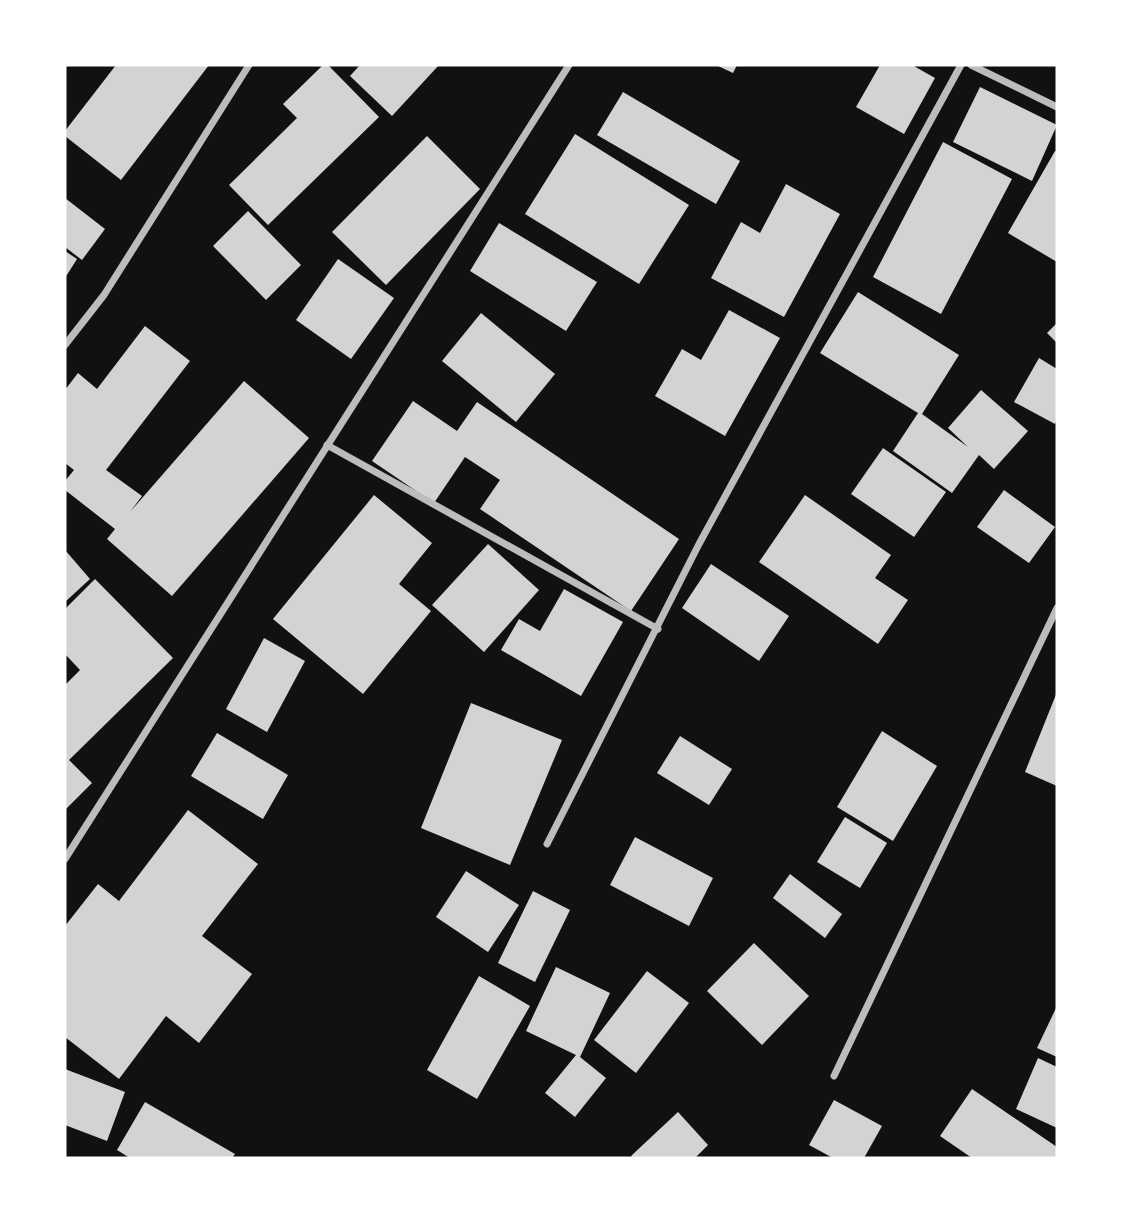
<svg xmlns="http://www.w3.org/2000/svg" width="1122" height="1223" font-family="Ubuntu,sans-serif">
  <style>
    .building { fill: #d3d3d3 }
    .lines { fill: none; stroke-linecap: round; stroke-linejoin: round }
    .minor { stroke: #bcbcbc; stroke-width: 7 }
  </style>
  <rect width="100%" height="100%" fill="#111"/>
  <g class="building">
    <polygon points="116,65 209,65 121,180 65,136 65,131"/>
    <polygon points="323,65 328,65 379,117 268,225 229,185 297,118 283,104"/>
    <polygon points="360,65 439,65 392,116 350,76"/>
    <polygon points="716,65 737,65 733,73"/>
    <polygon points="880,65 912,65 935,78 904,134 856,107"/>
    <polygon points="980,87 1057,125 1032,181 953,142"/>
    <polygon points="623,92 740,161 716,204 597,135"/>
    <polygon points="575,134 689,205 639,284 525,214"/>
    <polygon points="427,136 480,189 386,285 332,232"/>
    <polygon points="943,142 1012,179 941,314 873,277"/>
    <polygon points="1055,151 1057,152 1057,262 1008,233"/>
    <polygon points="786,184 840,214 784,317 711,278 741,222 760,233"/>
    <polygon points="65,198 105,229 82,260 65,247"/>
    <polygon points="248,211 301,265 266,300 213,246"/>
    <polygon points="499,223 597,282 566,331 470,271"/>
    <polygon points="65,251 77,259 65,278"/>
    <polygon points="338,259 394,298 351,359 296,320"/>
    <polygon points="858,292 959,355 922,414 968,447 948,428 981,390 1028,431 994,469 979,455 952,493 893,451 918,413 820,353"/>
    <polygon points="729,310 780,338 725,436 655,396 682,349 701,360"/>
    <polygon points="481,313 555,374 516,422 442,361"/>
    <polygon points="1057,323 1057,343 1047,333"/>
    <polygon points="145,326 190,361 106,470 142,496 130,512 244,381 309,438 172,596 107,539 115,529 65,490 65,481 74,470 65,463 65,390 78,373 97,389"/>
    <polygon points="1039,358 1057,369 1057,420 1055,424 1014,402"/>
    <polygon points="413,401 457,431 477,402 679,539 631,611 480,509 500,480 465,457 434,503 372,461"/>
    <polygon points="883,448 946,492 914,537 851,494"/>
    <polygon points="1004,490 1055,527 1029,563 977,527"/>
    <polygon points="374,495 432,543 399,584 431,611 363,694 273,619"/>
    <polygon points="805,495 891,555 875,578 908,600 878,644 759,562"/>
    <polygon points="488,544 539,590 484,652 432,605"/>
    <polygon points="65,550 90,579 65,602"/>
    <polygon points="711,564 789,616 759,661 682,608"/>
    <polygon points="95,579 173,658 69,760 92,783 65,810 65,685 80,670 65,654 65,609"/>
    <polygon points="564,589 623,622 581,696 501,650 519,619 540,631"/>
    <polygon points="264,638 305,661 267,732 226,709"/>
    <polygon points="1057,692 1057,786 1025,772"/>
    <polygon points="471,703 562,740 510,865 421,828"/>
    <polygon points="882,731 937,766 893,841 837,807"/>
    <polygon points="217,733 288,775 263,819 191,776"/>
    <polygon points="680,736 732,769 709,805 657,773"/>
    <polygon points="188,810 258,864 202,936 252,974 199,1043 166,1016 119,1079 65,1037 65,926 98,884 119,901"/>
    <polygon points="845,817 887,843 860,888 817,862"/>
    <polygon points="635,837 713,878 689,926 610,885"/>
    <polygon points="466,871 519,905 488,952 436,917"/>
    <polygon points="790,874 842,914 825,938 773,898"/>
    <polygon points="533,891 570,910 535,982 498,963"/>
    <polygon points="754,943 809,996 762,1045 707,991"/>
    <polygon points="556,967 610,993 580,1057 606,1078 575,1117 545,1093 576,1055 526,1031"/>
    <polygon points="647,971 689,1003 636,1073 594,1040"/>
    <polygon points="479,976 530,1006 477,1099 427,1070"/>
    <polygon points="1057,1006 1057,1057 1037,1048"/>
    <polygon points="1038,1058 1057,1067 1057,1128 1016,1109"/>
    <polygon points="65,1069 125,1092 107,1141 65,1125"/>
    <polygon points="972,1089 1057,1147 1057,1158 972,1158 940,1136"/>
    <polygon points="834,1100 882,1126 864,1158 833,1158 809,1145"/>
    <polygon points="145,1102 235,1154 232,1158 130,1158 117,1150"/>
    <polygon points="678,1112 708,1145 695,1158 634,1158 631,1156"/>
  </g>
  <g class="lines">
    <g class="minor">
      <polyline points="971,65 1057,107"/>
      <polyline points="65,345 104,295 249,65"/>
      <polyline points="327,445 658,629"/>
      <polyline points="547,844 699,544 961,65"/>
      <polyline points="65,859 569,65"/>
      <polyline points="834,1076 1057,608"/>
    </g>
  </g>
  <rect width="1122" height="1223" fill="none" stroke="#ffffff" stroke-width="133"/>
</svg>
